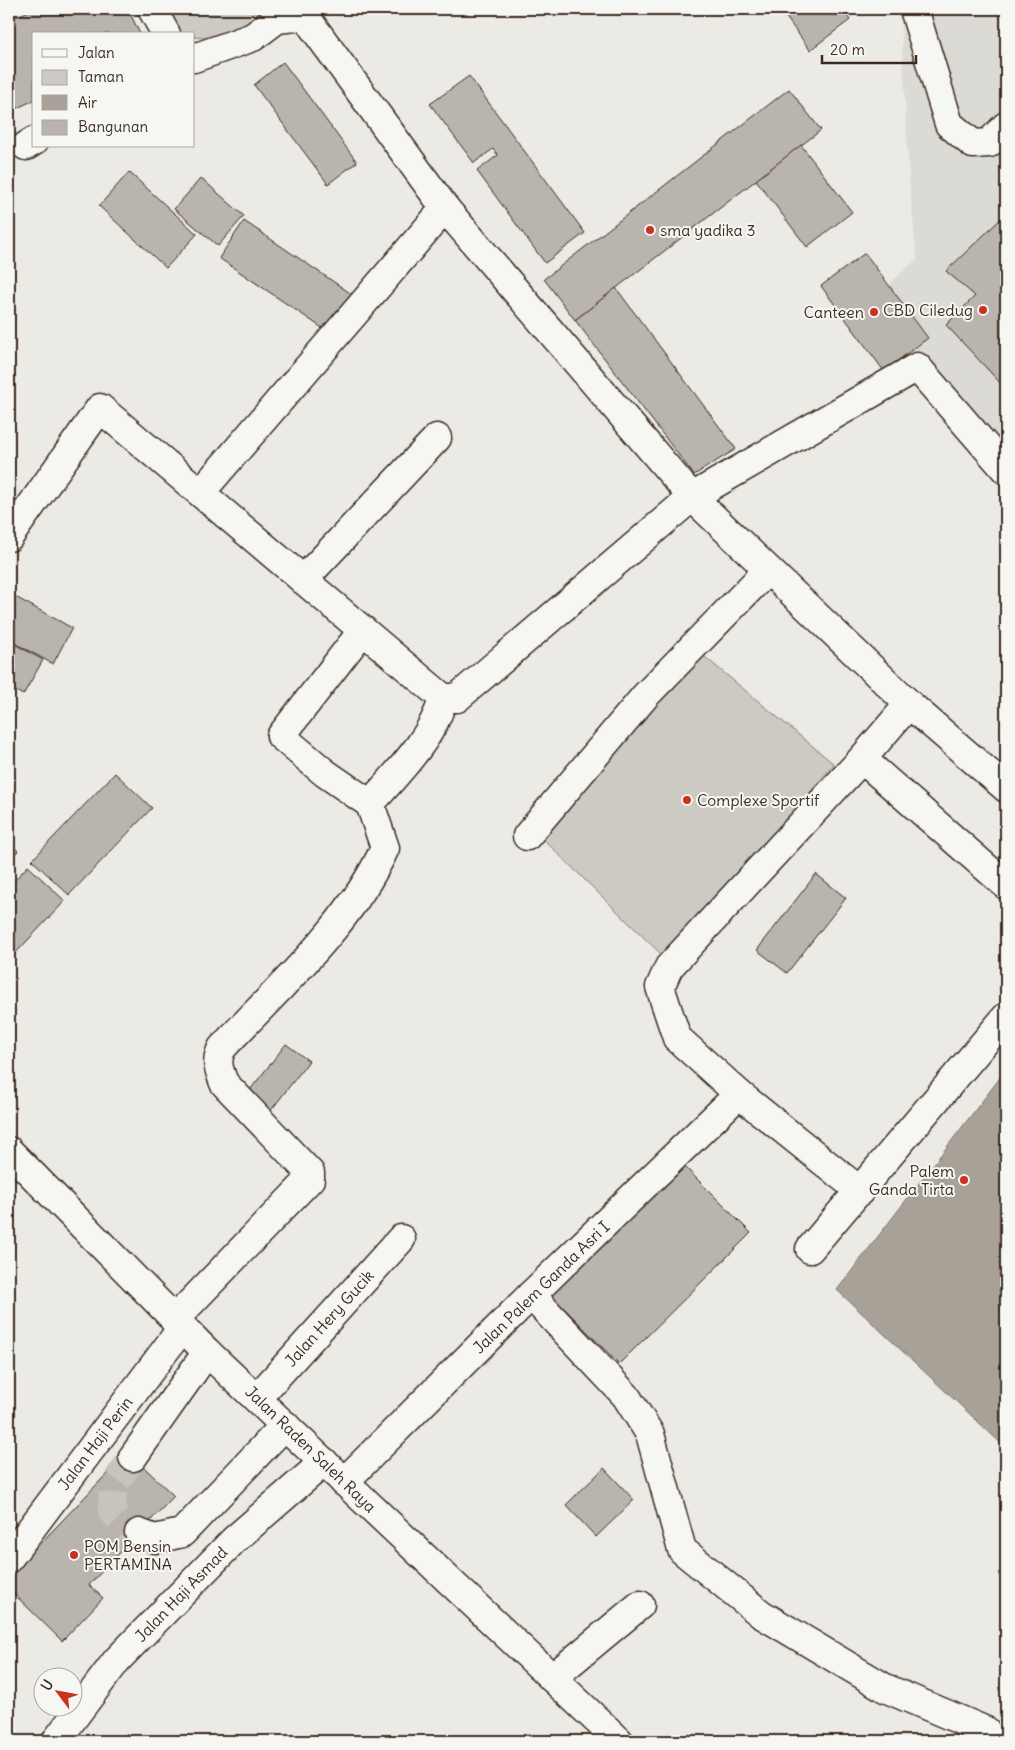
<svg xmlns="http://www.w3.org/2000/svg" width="1015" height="1750" font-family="Delius,sans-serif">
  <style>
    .built { fill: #dcdad4 }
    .green { fill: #cdcac4; stroke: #847a71 }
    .water { fill: #a8a198; stroke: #7c7167 }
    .building { fill: #bab4ae; stroke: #3b2a1e }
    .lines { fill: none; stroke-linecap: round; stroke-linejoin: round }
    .minor-tunnel { stroke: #c8c4bd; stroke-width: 28; stroke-dasharray: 28 14; stroke-linecap: butt }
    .minor-casing { stroke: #3b2a1e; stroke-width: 31 }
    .major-casing { stroke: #3b2a1e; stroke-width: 31 }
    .minor { stroke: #f6f6f2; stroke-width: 28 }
    .major { stroke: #f6f6f2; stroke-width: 28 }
    .poi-dot { fill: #c8321e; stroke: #f6f6f2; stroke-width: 2 }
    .labels { text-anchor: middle; stroke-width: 4; stroke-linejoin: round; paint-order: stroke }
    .poi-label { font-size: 16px; fill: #3b2a1e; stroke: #f6f6f2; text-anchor: start }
    .street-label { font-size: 16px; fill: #3b2a1e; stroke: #f6f6f2 }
  </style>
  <rect width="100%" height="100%" fill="#ebeae5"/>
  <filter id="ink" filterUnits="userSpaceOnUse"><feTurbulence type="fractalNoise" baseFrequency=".02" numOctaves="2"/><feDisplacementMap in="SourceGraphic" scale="10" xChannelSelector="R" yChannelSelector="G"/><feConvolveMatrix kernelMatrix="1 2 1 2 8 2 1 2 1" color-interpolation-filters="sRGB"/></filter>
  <g filter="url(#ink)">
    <polygon class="built" points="895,9 1006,9 1006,459 911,351 928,338 888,285 917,259 909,179 901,22"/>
    <g class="green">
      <polygon points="157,9 251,9 263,16 223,40 194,37 194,34 171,34"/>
      <polygon points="694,648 834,764 669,962 540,836"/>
    </g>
    <polygon class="water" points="1006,1070 1006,1448 837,1290"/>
    <g class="building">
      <polygon points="33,9 128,9 140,34 34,34 34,100 9,112 9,20"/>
      <polygon points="780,9 842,9 850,20 810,50"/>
      <polygon points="283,62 357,162 328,184 254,85"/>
      <polygon points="469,76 585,233 545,263 477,171 498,155 493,149 474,163 430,104"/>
      <polygon points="789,89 821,130 575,320 544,279"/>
      <polygon points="801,145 852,212 807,247 756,180"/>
      <polygon points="129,172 197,234 166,268 99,206"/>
      <polygon points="201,178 244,216 218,246 174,209"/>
      <polygon points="1006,214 1006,389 946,325 975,296 946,271"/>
      <polygon points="244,221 356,297 331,334 219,258"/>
      <polygon points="865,253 928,338 884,371 821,286"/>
      <polygon points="616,288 736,449 694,475 575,320"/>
      <polygon points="10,594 72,628 53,664 9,640"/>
      <polygon points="9,641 43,660 23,695 9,687"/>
      <polygon points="115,773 152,808 69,895 32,860"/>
      <polygon points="9,842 18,851 9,860"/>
      <polygon points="28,866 65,901 9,960 9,886"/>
      <polygon points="816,874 846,898 787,973 757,950"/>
      <polygon points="286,1044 309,1061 269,1113 246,1095"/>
      <polygon points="682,1164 751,1233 619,1364 551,1295"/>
      <polygon points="128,1452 174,1496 89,1585 103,1598 62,1641 9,1589 9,1576"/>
      <polygon points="604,1468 634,1500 596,1537 566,1505"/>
    </g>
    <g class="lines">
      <polyline class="minor-tunnel" points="133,1457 113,1486 112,1511 131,1530 139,1533"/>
      <defs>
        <g id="minor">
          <polyline points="152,9 166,34"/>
          <polyline points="914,9 949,124 973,144 989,143 1006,126"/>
          <polyline points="194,58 253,37 277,19 305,16 445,208 692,497 909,704 1006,788"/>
          <polyline points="26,146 34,141"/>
          <polyline points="201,492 445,208"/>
          <polyline points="9,537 100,408 443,698 457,698 692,497 917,367 1006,470"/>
          <polyline points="303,580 437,438"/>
          <polyline points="363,630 281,736 325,773 370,804"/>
          <polyline points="862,759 1006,885"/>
          <polyline points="527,836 646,695 760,578"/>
          <polyline points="860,1191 739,1094 677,1038 660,987 669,967 862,759 909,704"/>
          <polyline points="810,1249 1006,1017"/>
          <polyline points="531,1295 626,1396 650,1434 682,1550 761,1614 885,1688 986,1731 975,1741"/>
          <path d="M174,1320L310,1179V1173L224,1083C219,1069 215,1062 222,1048C279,987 350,925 385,848L370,804C396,774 434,737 443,698"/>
          <polyline points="257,1398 401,1239"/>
          <polyline points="133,1457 207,1352"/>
          <polyline points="344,1482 531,1295 739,1094"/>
          <polyline points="139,1533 155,1539 182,1533 285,1425"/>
          <polyline points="9,1558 182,1328"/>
          <polyline points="552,1678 640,1605"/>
          <polyline points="56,1741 117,1660 234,1540 324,1462"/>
        </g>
        <polyline id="major" points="9,1151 207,1352 619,1741"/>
      </defs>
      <use href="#minor" class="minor-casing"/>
      <use href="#major" class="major-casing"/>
      <use href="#minor" class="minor"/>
      <use href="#major" class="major"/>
    </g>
  </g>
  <g class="poi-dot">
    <circle cx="650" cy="230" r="5"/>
    <circle cx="983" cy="310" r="5"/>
    <circle cx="874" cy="312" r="5"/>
    <circle cx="687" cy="800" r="5"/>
    <circle cx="964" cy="1180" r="5"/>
    <circle cx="74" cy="1555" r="5"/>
  </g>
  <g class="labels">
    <g class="poi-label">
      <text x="660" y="236">sma yadika 3</text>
      <text x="973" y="316" text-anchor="end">CBD Ciledug</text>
      <text x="864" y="318" text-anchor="end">Canteen</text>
      <text x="697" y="806">Complexe Sportif</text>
      <text x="954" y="1177" text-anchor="end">Palem<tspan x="954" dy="18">Ganda Tirta</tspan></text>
      <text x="84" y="1552">POM Bensin<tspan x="84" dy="18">PERTAMINA</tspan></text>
    </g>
    <g class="street-label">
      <text transform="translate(541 1287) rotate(-44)" y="6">Jalan Palem Ganda Asri I</text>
      <text transform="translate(329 1318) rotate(-48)" y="6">Jalan Hery Gucik</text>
      <text transform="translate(95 1443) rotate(-53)" y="6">Jalan Haji Perin</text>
      <text transform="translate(311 1449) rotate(44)" y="6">Jalan Raden Saleh Raya</text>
      <text transform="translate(181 1594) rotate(-46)" y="6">Jalan Haji Asmad</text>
    </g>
  </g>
  <rect width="1015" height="1750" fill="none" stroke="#f6f6f2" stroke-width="30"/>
  <rect x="15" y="15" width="985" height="1720" fill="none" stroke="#3b2a1e" stroke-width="2" filter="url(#ink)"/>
  <rect x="32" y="32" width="162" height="115" fill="#f6f6f2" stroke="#aba49d"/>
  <rect x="42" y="49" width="25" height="8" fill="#f6f6f2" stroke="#aba49d"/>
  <text x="78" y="58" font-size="15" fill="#3b2a1e">Jalan</text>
  <rect x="42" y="70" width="25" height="15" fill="#cdcac4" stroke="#aba49d"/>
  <text x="78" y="82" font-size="15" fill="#3b2a1e">Taman</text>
  <rect x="42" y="95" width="25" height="15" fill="#a8a198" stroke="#aba49d"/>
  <text x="78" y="108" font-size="15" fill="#3b2a1e">Air</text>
  <rect x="42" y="120" width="25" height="15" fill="#bab4ae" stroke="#aba49d"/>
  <text x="78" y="132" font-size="15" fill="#3b2a1e">Bangunan</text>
  <g transform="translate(58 1692) rotate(302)"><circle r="24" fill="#f6f6f2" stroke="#aba49d"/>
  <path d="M0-4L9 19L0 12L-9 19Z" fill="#c8321e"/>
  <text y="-8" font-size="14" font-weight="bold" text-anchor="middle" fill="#3b2a1e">U</text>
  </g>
  <path d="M822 55v8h94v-8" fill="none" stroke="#3b2a1e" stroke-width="2.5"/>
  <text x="830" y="55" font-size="15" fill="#3b2a1e" stroke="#f6f6f2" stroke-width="4" paint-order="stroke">20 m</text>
</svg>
